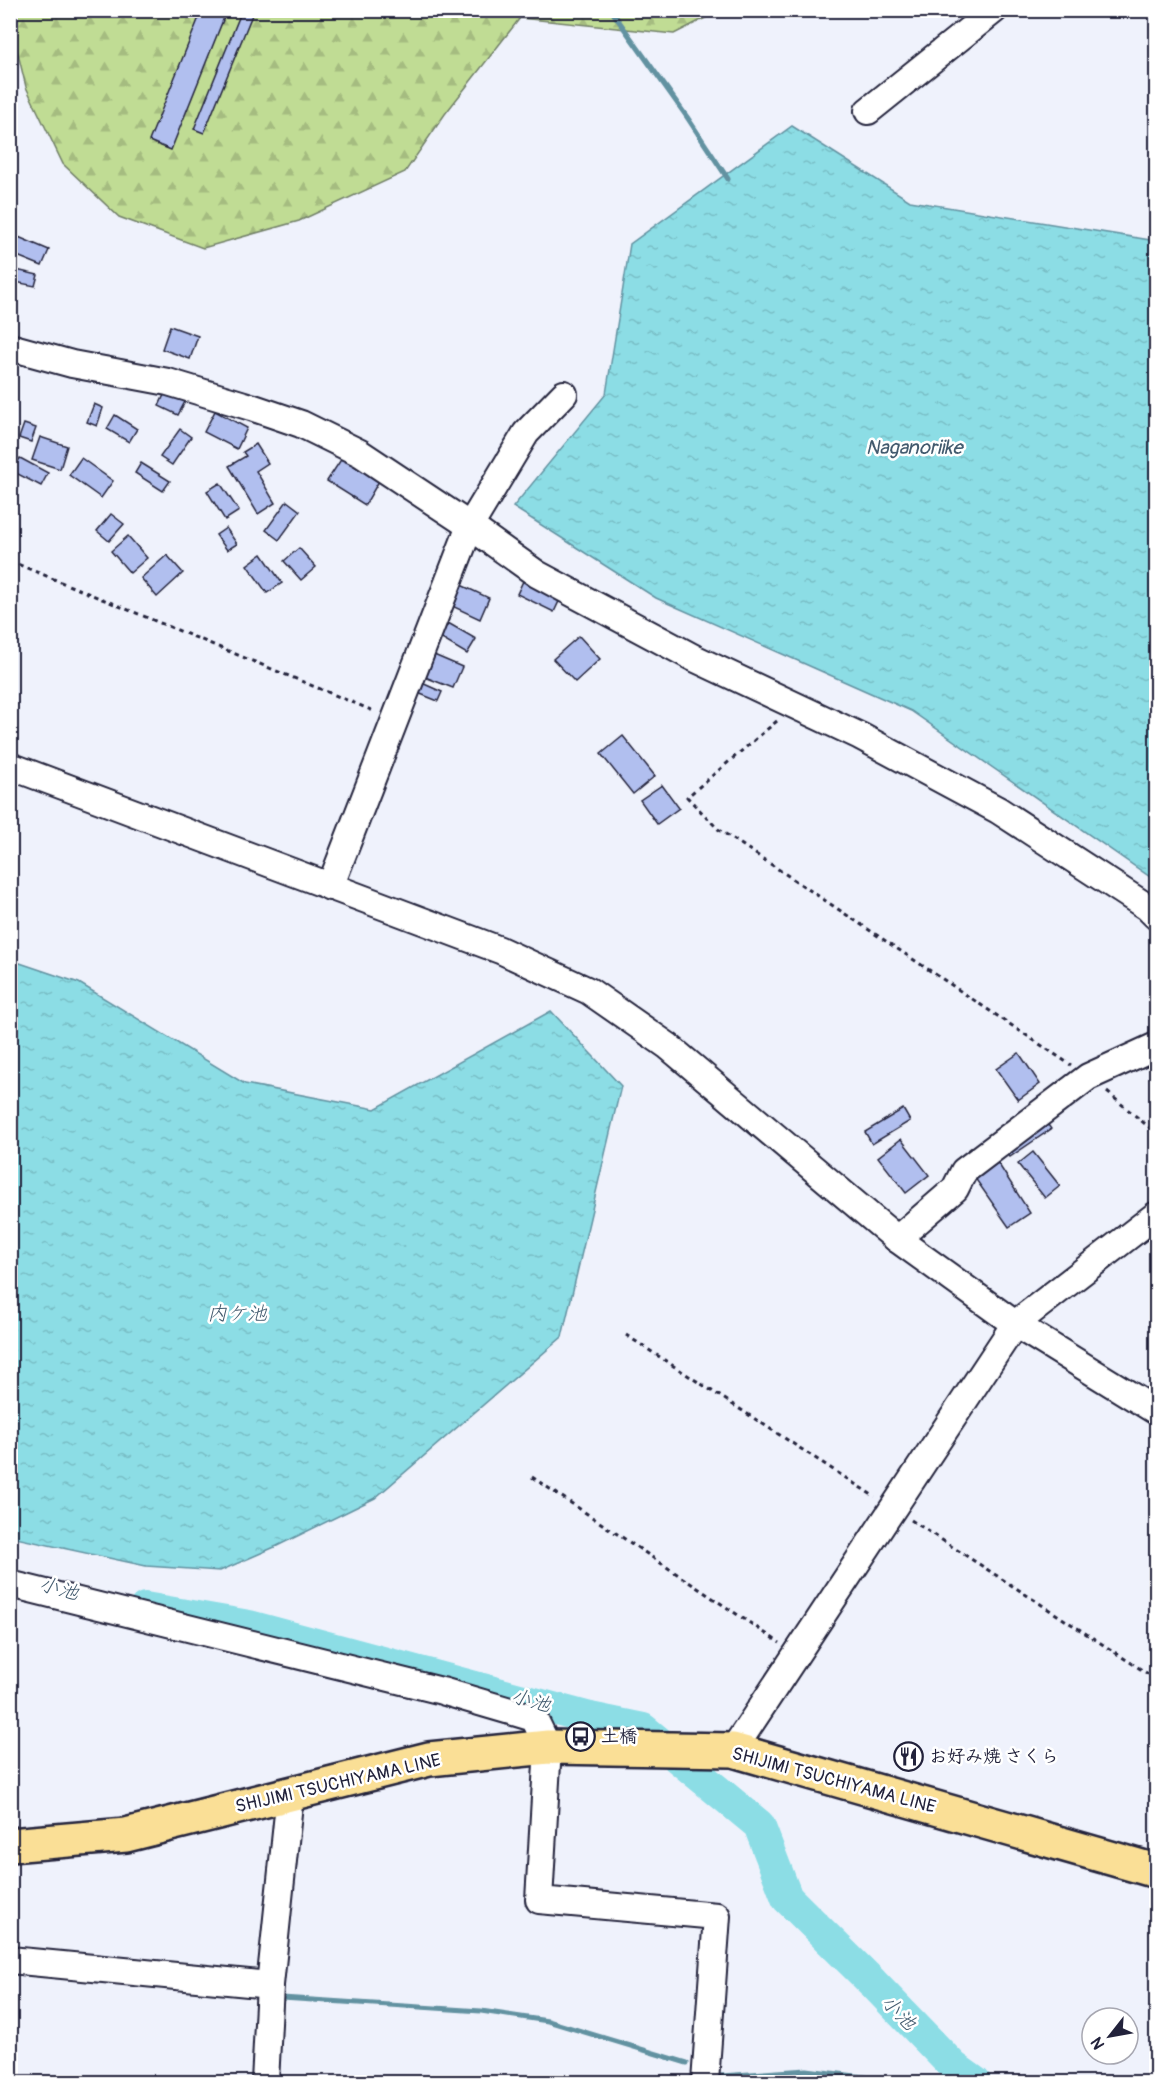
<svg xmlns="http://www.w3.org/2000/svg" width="1167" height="2093" font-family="Pangolin,'Klee One',sans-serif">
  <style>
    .forest { fill: url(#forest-firs); stroke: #717f68; stroke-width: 1.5 }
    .water { fill: url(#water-ripples); stroke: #6292a1; stroke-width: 1.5 }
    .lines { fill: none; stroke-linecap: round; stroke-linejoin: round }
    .stream { stroke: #6292a1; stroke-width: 5 }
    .river { stroke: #8cdde5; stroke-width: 32 }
    .building { fill: #b1bfef; stroke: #22223b; stroke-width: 1.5 }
    .minor-casing { stroke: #22223b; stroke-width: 30 }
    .major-casing { stroke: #22223b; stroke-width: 38 }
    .path { stroke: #22223b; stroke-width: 3; stroke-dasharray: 4.5 4.5; stroke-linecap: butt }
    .minor { stroke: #fff; stroke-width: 26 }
    .major { stroke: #fadf96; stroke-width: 33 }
    .labels { text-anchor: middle; stroke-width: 5; stroke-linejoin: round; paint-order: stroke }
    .poi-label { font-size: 18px; font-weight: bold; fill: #22223b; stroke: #fff; text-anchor: start }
    .street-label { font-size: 18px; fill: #22223b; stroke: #fff }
    .water-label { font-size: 20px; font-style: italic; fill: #425a6e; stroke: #fff }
  </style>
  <defs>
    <pattern id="forest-firs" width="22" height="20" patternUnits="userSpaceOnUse" patternTransform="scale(1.5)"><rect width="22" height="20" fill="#c0dc94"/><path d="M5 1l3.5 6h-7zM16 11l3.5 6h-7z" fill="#a5bc80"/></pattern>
    <pattern id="water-ripples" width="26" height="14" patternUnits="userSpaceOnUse" patternTransform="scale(1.5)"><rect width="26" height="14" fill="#8cdde5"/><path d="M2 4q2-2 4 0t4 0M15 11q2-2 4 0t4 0" fill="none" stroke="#78bdc5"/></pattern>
  </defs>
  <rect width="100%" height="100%" fill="#eff2fc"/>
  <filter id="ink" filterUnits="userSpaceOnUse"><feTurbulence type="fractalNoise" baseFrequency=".0167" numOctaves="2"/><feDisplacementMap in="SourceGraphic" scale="12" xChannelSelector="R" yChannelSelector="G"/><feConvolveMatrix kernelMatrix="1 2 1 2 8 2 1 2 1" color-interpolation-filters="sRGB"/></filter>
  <g filter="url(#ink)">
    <polygon class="forest" points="715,10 717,12 674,34 520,18 445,114 405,172 299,221 203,248 119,217 63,164 26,87 11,25 10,11"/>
    <g class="water">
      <polygon points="792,126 910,201 1156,241 1156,881 911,711 656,598 513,507 606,394 630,244"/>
      <polygon points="11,960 79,983 245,1084 375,1109 551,1011 621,1086 562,1337 375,1498 277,1546 220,1571 146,1566 11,1537"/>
    </g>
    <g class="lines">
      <g class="stream">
        <polyline points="611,10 687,117 728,179"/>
        <polyline points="282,1998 481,2011 548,2021 687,2063"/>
        <polyline points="721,2076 807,2070 904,2082"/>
      </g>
      <polyline class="river" points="145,1608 249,1626 590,1718 643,1729 759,1825 787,1898 873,1983 954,2067 975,2082"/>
    </g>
    <g class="building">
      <polygon points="202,10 227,10 171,150 149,141"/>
      <polygon points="242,10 254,10 204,133 194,129"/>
      <polygon points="16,236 49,250 42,266 10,253"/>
      <polygon points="12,269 38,275 35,286 10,281"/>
      <polygon points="170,326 198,336 190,359 162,349"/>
      <polygon points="168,386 188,396 178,415 159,406"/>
      <polygon points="94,404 103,408 97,426 87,422"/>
      <polygon points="215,411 247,428 237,449 204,432"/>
      <polygon points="115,415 137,429 129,442 107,429"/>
      <polygon points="24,424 36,428 31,442 19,438"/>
      <polygon points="180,429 191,437 172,465 160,457"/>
      <polygon points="40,437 67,446 60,469 32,460"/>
      <polygon points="256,444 268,463 256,471 275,503 258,514 229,466 246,456 243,452"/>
      <polygon points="20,458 48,473 41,486 12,471"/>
      <polygon points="81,458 113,481 101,498 69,475"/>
      <polygon points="342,458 379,481 365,505 327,481"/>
      <polygon points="141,463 170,481 163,491 135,473"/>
      <polygon points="220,483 239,511 225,520 207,491"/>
      <polygon points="287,501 300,511 279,540 266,530"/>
      <polygon points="111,514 124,524 109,541 97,531"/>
      <polygon points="226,528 237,544 227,550 216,535"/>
      <polygon points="128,536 147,558 130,573 111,551"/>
      <polygon points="299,548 316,567 301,580 284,561"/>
      <polygon points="262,554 282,583 267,593 247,565"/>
      <polygon points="167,555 183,573 157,597 141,578"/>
      <polygon points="524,579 561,597 554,612 517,594"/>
      <polygon points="461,585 489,598 480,619 452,606"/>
      <polygon points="448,623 476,639 467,654 440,638"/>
      <polygon points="579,636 600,659 575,682 553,659"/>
      <polygon points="434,655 462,667 453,688 425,677"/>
      <polygon points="422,683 442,692 438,701 418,693"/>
      <polygon points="623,736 655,776 633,794 601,754"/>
      <polygon points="662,785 679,808 657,824 640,800"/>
      <polygon points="1019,1053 1040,1084 1018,1100 996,1069"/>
      <polygon points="903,1109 910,1121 872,1144 865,1132"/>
      <polygon points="1041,1115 1051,1129 1010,1157 1001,1144"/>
      <polygon points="901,1139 929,1175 906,1193 878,1157"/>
      <polygon points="1033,1152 1060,1186 1045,1198 1018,1164"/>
      <polygon points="992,1154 1030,1213 1009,1227 970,1171"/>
    </g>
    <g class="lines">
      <defs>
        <g id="minor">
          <polyline points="868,111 994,10"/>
          <polyline points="10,347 72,364 168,382 251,407 301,424 360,453 470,526 537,574 694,658 860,736 998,810 1147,907 1156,916"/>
          <polyline points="10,766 500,950 589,991 668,1046 897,1239 1015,1324 1156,1411"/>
          <polyline points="330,887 470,526 526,433 564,394"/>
          <polyline points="897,1239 955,1189 964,1171 1088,1077 1156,1046"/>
          <polyline points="10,1584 442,1691 534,1718 548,1747 539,1900 717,1916 705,2082"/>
          <polyline points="733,1750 1015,1324 1156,1215"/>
          <polyline points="10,1960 270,1985"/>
          <polyline points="265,2082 270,1985 290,1794"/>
        </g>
        <polyline id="major" points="10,1845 126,1835 429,1759 548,1747 733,1750 1156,1871"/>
      </defs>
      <use href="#minor" class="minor-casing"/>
      <use href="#major" class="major-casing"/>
      <g class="path">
        <polyline points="10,561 376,712"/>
        <polyline points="777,721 687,797 718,829 1071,1065"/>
        <polyline points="1107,1092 1156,1133"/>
        <polyline points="626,1335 875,1497"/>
        <polyline points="532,1477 780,1643"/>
        <polyline points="911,1520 1156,1679"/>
      </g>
      <use href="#minor" class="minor"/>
      <use href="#major" class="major"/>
    </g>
  </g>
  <defs>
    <symbol id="bus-ring" viewBox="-11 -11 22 22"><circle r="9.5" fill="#fff" stroke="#22223b" stroke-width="1.5"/><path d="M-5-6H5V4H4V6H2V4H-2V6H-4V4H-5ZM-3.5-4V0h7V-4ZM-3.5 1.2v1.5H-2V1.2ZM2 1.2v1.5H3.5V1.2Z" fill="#22223b"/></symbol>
    <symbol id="restaurant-ring" viewBox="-11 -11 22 22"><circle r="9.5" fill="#fff" stroke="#22223b" stroke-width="1.5"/><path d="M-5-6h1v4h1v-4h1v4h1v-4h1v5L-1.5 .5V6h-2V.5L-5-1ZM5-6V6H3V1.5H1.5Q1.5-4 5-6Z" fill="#22223b"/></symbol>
  </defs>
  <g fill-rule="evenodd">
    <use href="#bus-ring" x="564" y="1720" width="33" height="33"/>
    <use href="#restaurant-ring" x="892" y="1740" width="33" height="33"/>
  </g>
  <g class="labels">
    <g class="poi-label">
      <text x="601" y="1742">土橋</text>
      <text x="929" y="1762">お好み焼 さくら</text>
    </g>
    <g class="street-label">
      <text transform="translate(834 1780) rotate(15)" y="6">SHIJIMI TSUCHIYAMA LINE</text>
      <text transform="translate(338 1783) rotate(-13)" y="6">SHIJIMI TSUCHIYAMA LINE</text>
    </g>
    <g class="water-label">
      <text x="914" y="454">Naganoriike</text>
      <text x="237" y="1320">内ケ池</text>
      <text transform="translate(59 1588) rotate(15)" y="7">小池</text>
      <text transform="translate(531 1700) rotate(15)" y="7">小池</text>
      <text transform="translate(899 2012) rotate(45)" y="7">小池</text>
    </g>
  </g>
  <rect width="1167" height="2093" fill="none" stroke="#fff" stroke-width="36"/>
  <rect x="18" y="18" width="1131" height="2057" fill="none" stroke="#22223b" stroke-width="2" filter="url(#ink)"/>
  <g transform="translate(1110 2036) rotate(239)"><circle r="28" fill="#ffffff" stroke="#a7a7b1" stroke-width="1.5"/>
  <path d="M0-4.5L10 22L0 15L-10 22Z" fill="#22223b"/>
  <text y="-9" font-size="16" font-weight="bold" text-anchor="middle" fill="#22223b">N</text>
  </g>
</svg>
